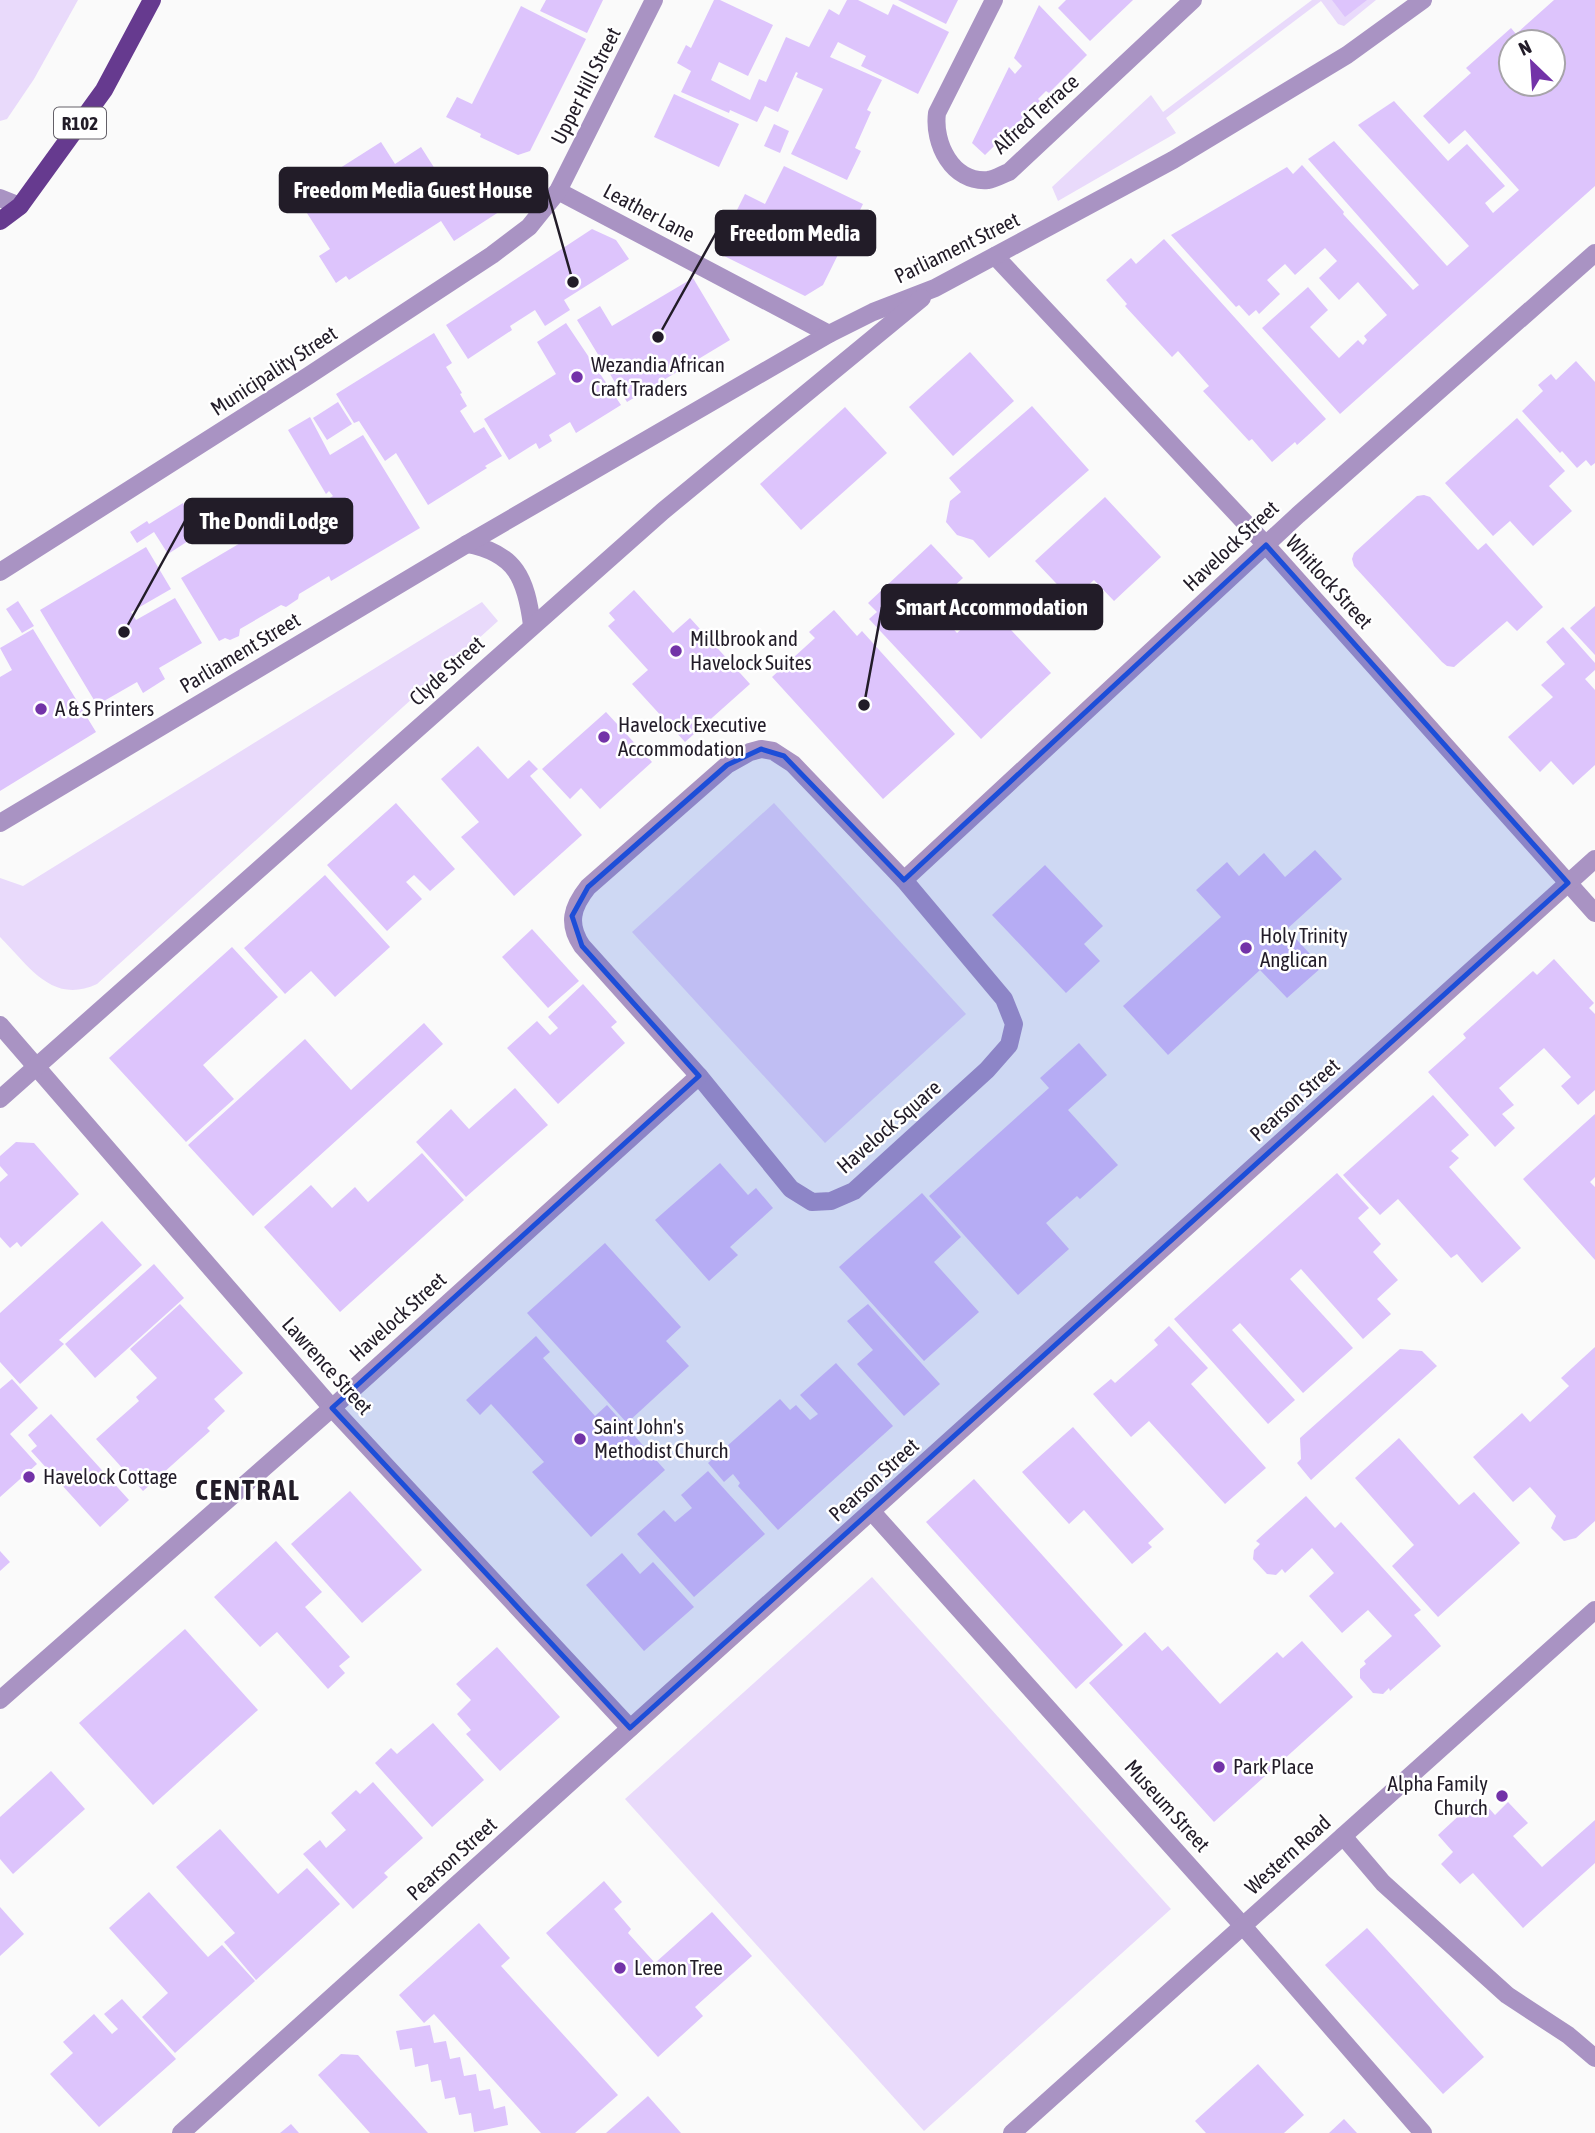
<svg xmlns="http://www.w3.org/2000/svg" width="1595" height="2133" font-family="'Asap Condensed',sans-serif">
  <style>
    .green { fill: #e9dafb }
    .building { fill: #ddc4fc; fill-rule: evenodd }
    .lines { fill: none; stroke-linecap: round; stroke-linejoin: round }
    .service { stroke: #a993c3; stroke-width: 18 }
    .minor { stroke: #a993c3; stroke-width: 18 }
    .tertiary { stroke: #a993c3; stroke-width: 18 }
    .primary { stroke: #663a8f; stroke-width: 18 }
    .marked { fill: #1d4ed8; fill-opacity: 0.2; stroke: #1d4ed8; stroke-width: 5; stroke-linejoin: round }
    .poi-dot { fill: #7333a8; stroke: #fff; stroke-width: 2.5 }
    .labels { text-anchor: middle; stroke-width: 5; stroke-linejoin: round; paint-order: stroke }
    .shield { fill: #fff; stroke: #646068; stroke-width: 2 }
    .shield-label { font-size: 19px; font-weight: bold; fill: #221c28 }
    .street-label { font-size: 21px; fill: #221c28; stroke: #fff }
    .poi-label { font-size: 21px; fill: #221c28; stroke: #fff; text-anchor: start }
    .district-label { font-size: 28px; font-weight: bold; letter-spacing: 2px; fill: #221c28; stroke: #fff }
    .leader { fill: none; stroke: #221c28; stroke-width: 2.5 }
    .callout-dot { fill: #221c28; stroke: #fff; stroke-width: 2.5 }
    .callout { fill: #221c28; stroke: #221c28; stroke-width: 2.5 }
    .callout-label { font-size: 23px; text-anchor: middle; font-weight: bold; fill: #fff }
  </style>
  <rect width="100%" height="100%" fill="#fafafa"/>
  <g class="green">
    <polygon points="0,0 78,0 34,79 7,119 0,121"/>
    <polygon points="1312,0 1376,0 1344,26 1338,24 1321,1 1166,118 1176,133 1058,201 1052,187 1151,95 1163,112"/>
    <path d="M482,602L498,621L97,984C52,1005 29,966 0,937V878L23,886Z"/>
    <polygon points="774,803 966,1014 825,1143 632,932"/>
    <polygon points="872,1577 1171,1909 924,2131 625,1799"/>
  </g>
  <g class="building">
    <polygon points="546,0 603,0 587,33 540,11"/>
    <polygon points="714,0 720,0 773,25 748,76 719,62 711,80 750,100 759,79 766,82 786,37 809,47 829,9 839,15 847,0 858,0 888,15 893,4 949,32 918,94 861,66 866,56 838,42 830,57 882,80 867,110 871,112 855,148 861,151 847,180 791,154 823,89 796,77 798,73 796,72 778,112 765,106 757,122 730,110 729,113 681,92 691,71 677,63 686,45 691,48"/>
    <polygon points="898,0 958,0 946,24"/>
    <polygon points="1066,0 1133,0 1090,41 1058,8"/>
    <polygon points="1332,0 1367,0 1345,17"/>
    <path d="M1554,0H1595V186L1340,414L1262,328L1308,287L1328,310L1310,327L1339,358L1358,340L1363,345L1367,340L1364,336L1387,315L1358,282L1339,300L1319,278L1337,261L1325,248L1295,275L1285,264L1267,280L1280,294L1259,314L1256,310L1249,316L1239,305L1236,307L1171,235L1287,167L1293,174L1302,165L1344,212L1343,214L1413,290L1419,285L1308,159L1334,141L1447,266L1469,246L1358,125L1394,101L1448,161L1467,144L1505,186L1485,203L1493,213L1519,190L1465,130L1449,144L1423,116L1471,73L1466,68L1511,28L1516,34ZM1511,42H1553V84H1511Z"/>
    <polygon points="1039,5 1087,55 1049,93 1046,91 1038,99 1040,101 985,155 972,143 1009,67 1015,74 1022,66 1014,58"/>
    <polygon points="521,6 586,39 530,151 518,155 480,137 481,134 446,117 457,97 472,104"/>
    <polygon points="674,94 739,124 719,167 654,137"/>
    <polygon points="774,124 789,131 780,153 764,146"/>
    <polygon points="381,142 395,164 421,147 435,169 416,181 421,188 434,179 437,185 444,180 448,186 471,171 486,178 505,208 454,241 441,221 349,280 346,276 336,283 319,256 330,249 296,196"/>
    <polygon points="784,166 863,204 823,285 805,296 716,252 745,194 765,204"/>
    <polygon points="592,229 616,240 629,259 564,300 570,310 545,326 535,310 510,326 512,330 468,359 446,325"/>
    <polygon points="1164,239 1326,419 1297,445 1295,442 1272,462 1252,439 1249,441 1203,391 1209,386 1178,351 1172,357 1125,306 1127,304 1106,280 1131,258 1136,264"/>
    <polygon points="693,278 730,340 627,402 577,320 600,306 612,326"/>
    <polygon points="566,323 621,405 576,433 570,422 549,435 552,441 539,449 536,443 509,460 484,419 556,374 537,342"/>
    <polygon points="434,333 452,363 446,367 462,393 460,394 467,406 460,411 474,433 484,427 502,456 485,466 487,468 428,505 396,453 385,461 359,421 354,423 336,394"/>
    <polygon points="970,352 1014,401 953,456 909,407"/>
    <polygon points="1576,361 1595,382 1595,463 1591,466 1586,460 1577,468 1562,451 1560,453 1522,411 1543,391 1538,385 1551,374 1556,380"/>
    <polygon points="338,402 352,424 327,440 313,418"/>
    <polygon points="1032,406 1089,470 989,558 973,540 957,535 946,522 950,501 961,492 949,478"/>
    <polygon points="845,407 887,453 801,530 760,484"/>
    <polygon points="310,417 330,455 363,435 420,528 331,581 329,576 299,594 298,599 286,607 281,605 240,629 239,636 230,640 225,638 219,641 181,578 291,513 295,520 333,496 329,491 326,494 288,430"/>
    <polygon points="1517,418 1565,471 1549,486 1572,511 1533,546 1510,521 1493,536 1445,483"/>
    <polygon points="1424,495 1430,497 1478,550 1486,543 1543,607 1517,631 1507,621 1454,667 1447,666 1442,662 1354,566 1352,559 1354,553 1417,496"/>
    <polygon points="1105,497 1161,557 1114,601 1094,580 1072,600 1035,561"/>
    <polygon points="183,503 202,532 168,554 154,532 137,543 130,532 147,521 149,524"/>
    <polygon points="931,544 963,578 933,606 957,633 988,605 1051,673 981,739 869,619 877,612 868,603"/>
    <polygon points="146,547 171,589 131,612 136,620 175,598 202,643 159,668 165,679 143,693 137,682 97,705 40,610"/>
    <polygon points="634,590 673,633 690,618 750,684 685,742 632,684 648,670 608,626 615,620 609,613"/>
    <polygon points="18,601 34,626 22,633 6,609"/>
    <polygon points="1595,606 1595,655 1570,628"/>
    <polygon points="834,610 857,636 862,631 955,734 883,799 772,677 815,638 809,632"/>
    <polygon points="1563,627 1595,663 1595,670 1585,679 1595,690 1595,765 1573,785 1551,761 1540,772 1508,737 1553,697 1541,685 1565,664 1546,642"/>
    <polygon points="33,629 96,732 0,791 0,677 12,670 0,648"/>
    <polygon points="606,712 652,762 600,809 581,788 570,799 542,769"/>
    <polygon points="478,746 508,779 529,760 538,769 530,776 582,835 514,896 461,837 479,822 441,779"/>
    <polygon points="396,803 455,869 430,891 414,875 406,882 422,899 387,931 327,865"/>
    <polygon points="1315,850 1342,879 1287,929 1322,967 1287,998 1260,970 1168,1055 1123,1006 1221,917 1196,890 1227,862 1239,876 1264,853 1285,877"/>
    <polygon points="1045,865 1103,926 1084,944 1100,961 1066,993 992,915"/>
    <polygon points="325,875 390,947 335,997 311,971 285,994 244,948"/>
    <polygon points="532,929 579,981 548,1008 502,957"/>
    <polygon points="232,947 278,997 203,1065 234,1099 186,1142 109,1058"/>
    <polygon points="1554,959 1594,1003 1589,1008 1595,1014 1595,1090 1578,1105 1561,1086 1571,1077 1544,1048 1499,1088 1514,1105 1502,1114 1515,1128 1495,1147 1428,1072 1466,1038 1463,1034 1533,971 1537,975"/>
    <polygon points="583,984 617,1022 611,1027 625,1043 558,1104 507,1048 537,1021 550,1035 558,1028 548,1017"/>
    <polygon points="424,1023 443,1044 253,1216 188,1145 305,1039 351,1090"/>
    <polygon points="1079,1043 1107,1075 1068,1110 1118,1165 1080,1199 1077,1196 1046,1223 1069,1249 1018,1295 929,1196 1049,1088 1040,1078"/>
    <polygon points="515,1088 548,1125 466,1197 416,1142 451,1109 469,1129"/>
    <polygon points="1433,1095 1469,1135 1451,1151 1459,1158 1449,1167 1521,1248 1482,1283 1457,1254 1451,1258 1398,1199 1380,1215 1343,1175"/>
    <polygon points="1595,1114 1595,1177 1590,1182 1595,1187 1595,1260 1523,1179"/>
    <polygon points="16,1142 34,1143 79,1194 21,1247 17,1242 10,1248 0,1237 0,1182 8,1175 0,1166 0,1156"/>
    <polygon points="422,1153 464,1200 340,1312 264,1227 311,1185 332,1208 355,1187 368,1202"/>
    <polygon points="720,1163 748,1195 756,1188 773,1208 730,1247 738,1255 709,1281 655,1220"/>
    <polygon points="1337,1173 1369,1208 1358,1218 1381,1244 1373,1252 1398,1280 1377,1299 1391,1314 1363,1339 1301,1269 1290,1279 1353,1348 1303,1393 1240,1323 1232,1330 1295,1400 1268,1424 1174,1319"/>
    <polygon points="922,1193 961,1237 934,1262 979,1312 924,1361 839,1267"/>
    <polygon points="102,1221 142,1265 59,1340 64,1344 20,1384 0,1362 0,1313"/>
    <polygon points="605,1243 681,1327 666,1341 689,1366 627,1423 527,1313"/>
    <polygon points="154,1264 184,1298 95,1378 65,1344"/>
    <polygon points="180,1304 243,1373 214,1399 225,1411 207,1428 210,1431 143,1491 96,1439 139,1401 136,1397 157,1378 130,1349"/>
    <polygon points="868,1304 940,1384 904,1416 857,1364 873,1350 847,1321"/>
    <polygon points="1169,1326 1208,1368 1191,1384 1266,1468 1225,1504 1149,1421 1131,1437 1093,1394 1111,1379 1115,1383 1158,1345 1154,1340"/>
    <polygon points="536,1336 550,1352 543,1358 595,1416 607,1405 665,1470 591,1537 532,1472 544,1462 491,1404 480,1415 466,1400"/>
    <polygon points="1595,1347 1595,1521 1576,1538 1564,1541 1551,1528 1556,1516 1530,1487 1513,1502 1473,1457 1522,1413 1530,1422 1569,1386 1561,1378"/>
    <polygon points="1400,1349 1422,1351 1437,1366 1311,1480 1297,1463 1301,1459 1300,1438"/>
    <polygon points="836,1363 893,1426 778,1530 738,1486 740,1483 733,1474 724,1482 708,1463 780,1399 790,1410 796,1405 810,1420 818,1414 800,1395"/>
    <polygon points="12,1379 38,1408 10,1434 37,1464 0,1497 0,1389"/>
    <polygon points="51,1414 129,1500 100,1527 31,1451 37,1446 28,1435"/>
    <polygon points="1073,1427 1164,1529 1148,1543 1152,1547 1132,1564 1084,1510 1069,1524 1022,1472"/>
    <polygon points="1399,1438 1459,1505 1474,1492 1520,1543 1438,1617 1392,1566 1414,1545 1355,1478"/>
    <polygon points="708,1471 765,1534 694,1597 637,1534 664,1510 675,1522 692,1508 681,1495"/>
    <polygon points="974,1479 1123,1645 1076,1689 926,1522"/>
    <polygon points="350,1491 422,1570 362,1623 291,1544"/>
    <polygon points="1306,1496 1335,1528 1341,1522 1421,1610 1414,1615 1441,1646 1390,1691 1389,1688 1383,1694 1373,1693 1360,1678 1360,1669 1366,1664 1364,1661 1392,1636 1368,1610 1342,1633 1309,1596 1334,1573 1312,1548 1285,1573 1282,1569 1276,1575 1267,1574 1253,1559 1254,1550 1260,1544 1256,1541"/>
    <polygon points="276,1541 322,1592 305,1607 350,1657 339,1666 345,1673 328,1689 277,1632 260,1647 214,1597"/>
    <polygon points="0,1551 10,1562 0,1571"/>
    <polygon points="622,1553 640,1574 653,1562 694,1607 644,1651 586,1585"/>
    <polygon points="185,1629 258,1710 153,1805 79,1723"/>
    <polygon points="1145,1632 1162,1651 1168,1646 1220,1704 1277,1652 1283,1658 1302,1641 1353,1697 1214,1822 1089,1683"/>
    <polygon points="497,1647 560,1717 500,1771 466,1734 471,1730 457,1714 471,1700 456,1684"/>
    <polygon points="433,1723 484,1780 432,1827 375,1763 391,1748 397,1754"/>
    <polygon points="51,1771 85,1809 13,1874 0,1859 0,1817"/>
    <polygon points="373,1782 423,1838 384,1873 388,1877 353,1909 303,1854 320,1840 326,1848 346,1830 331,1813 356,1790 360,1794"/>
    <polygon points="1479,1797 1495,1815 1508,1802 1528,1823 1513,1836 1542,1867 1595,1820 1595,1863 1523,1928 1473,1873 1460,1884 1441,1864 1453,1852 1438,1835"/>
    <polygon points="220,1829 278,1894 307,1868 340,1904 256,1980 224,1942 235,1933 176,1867"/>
    <polygon points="604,1881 622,1902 614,1909 631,1929 628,1933 655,1963 712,1912 752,1956 695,2007 703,2016 658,2057 546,1933"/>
    <polygon points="149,1892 208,1957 222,1945 255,1981 175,2053 142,2017 168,1993 109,1928"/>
    <polygon points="0,1907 24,1934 0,1956"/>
    <polygon points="479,1923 510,1958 501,1966 618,2095 575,2133 541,2133 434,2014 424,2023 399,1995"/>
    <polygon points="1367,1928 1484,2057 1443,2094 1325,1965"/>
    <polygon points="122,1999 176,2059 99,2127 50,2074 73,2053 63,2042 94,2014 112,2034 118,2029 104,2014"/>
    <polygon points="430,2025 434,2043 446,2041 450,2059 460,2057 464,2076 476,2074 479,2091 490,2089 494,2109 505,2106 508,2125 474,2132 471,2113 459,2115 455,2097 445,2099 441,2080 431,2082 428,2064 415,2067 412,2048 400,2050 396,2031"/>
    <polygon points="341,2054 358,2055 428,2133 370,2133 318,2075"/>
    <polygon points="1258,2064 1304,2115 1284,2133 1206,2133 1195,2121"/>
    <polygon points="648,2096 681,2133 606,2133"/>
    <polygon points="1344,2119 1357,2133 1329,2133"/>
    <polygon points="291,2124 299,2133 280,2133"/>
  </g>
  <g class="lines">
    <polyline class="service" points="1343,1836 1383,1883 1507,1995 1568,2035 1595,2058"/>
    <g class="minor">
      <path d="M994,0L937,113C933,143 952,183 988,180C995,179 1003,174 1009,172L1193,0"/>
      <polyline points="558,191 829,334"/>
      <polyline points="0,198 20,206"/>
      <polyline points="995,256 1266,545 1595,913"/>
      <path d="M467,544C516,553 526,579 532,625"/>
      <polyline points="0,572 308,376 492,255 529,227 558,191 654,0"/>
      <path d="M761,749L773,751L793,764L904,880L1004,999L1014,1024L1009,1045L987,1070L854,1191L831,1201L812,1202L791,1189L699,1076L582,946C567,924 572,907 588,887L727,765L750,752Z"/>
      <polyline points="0,823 467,544 829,334 873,312 935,288 1173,160 1347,55 1423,0"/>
      <polyline points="904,880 1298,515 1595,253"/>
      <polyline points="0,1025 332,1408 630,1728"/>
      <polyline points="0,1099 663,511 922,298"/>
      <polyline points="873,1513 1243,1926 1423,2133"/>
      <polyline points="0,1700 332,1408 699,1076"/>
      <polyline points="181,2133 1595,859"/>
    </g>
    <polyline class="tertiary" points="1012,2133 1595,1610"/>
    <polyline class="primary" points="0,221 20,206 104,90 152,0"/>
  </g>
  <path class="marked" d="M1266,545L1568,883L630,1728L332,1408L699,1076L582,946L572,916L588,887L727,765L761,749L784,756L904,880Z"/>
  <g class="poi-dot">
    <circle cx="577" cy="377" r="7"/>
    <circle cx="676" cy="651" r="7"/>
    <circle cx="41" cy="709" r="7"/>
    <circle cx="604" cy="737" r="7"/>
    <circle cx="1246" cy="948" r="7"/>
    <circle cx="580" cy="1439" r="7"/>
    <circle cx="29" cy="1477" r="7"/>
    <circle cx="1219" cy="1767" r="7"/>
    <circle cx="1502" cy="1796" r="7"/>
    <circle cx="620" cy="1968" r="7"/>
  </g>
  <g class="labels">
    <rect class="shield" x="54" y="107.5" width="52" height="31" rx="5"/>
    <g class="shield-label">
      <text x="80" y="130">R102</text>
    </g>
    <g class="street-label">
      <text transform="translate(586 86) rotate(-63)" y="7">Upper Hill Street</text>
      <text transform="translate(1036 114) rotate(-42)" y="7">Alfred Terrace</text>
      <text transform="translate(649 213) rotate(28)" y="7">Leather Lane</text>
      <text transform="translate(957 248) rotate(-26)" y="7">Parliament Street</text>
      <text transform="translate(274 371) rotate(-33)" y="7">Municipality Street</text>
      <text transform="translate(1231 546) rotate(-43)" y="7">Havelock Street</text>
      <text transform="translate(1329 582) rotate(48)" y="7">Whitlock Street</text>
      <text transform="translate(240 653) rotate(-31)" y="7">Parliament Street</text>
      <text transform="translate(447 671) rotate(-42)" y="7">Clyde Street</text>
      <text transform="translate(1295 1100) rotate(-42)" y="7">Pearson Street</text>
      <text transform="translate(889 1127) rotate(-41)" y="7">Havelock Square</text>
      <text transform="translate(398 1317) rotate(-42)" y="7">Havelock Street</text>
      <text transform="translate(327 1366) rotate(48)" y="7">Lawrence Street</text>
      <text transform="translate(874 1480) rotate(-42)" y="7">Pearson Street</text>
      <text transform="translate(1167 1806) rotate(48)" y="7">Museum Street</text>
      <text transform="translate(1288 1855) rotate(-42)" y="7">Western Road</text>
      <text transform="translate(452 1859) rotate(-42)" y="7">Pearson Street</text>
    </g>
    <g class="poi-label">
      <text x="591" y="372">Wezandia African<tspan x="591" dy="24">Craft Traders</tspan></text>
      <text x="690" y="646">Millbrook and<tspan x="690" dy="24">Havelock Suites</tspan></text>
      <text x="55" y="716">A &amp; S Printers</text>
      <text x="618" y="732">Havelock Executive<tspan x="618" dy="24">Accommodation</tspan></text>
      <text x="1260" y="943">Holy Trinity<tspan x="1260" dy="24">Anglican</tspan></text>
      <text x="594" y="1434">Saint John's<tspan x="594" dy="24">Methodist Church</tspan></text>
      <text x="43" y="1484">Havelock Cottage</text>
      <text x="1233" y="1774">Park Place</text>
      <text x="1488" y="1791" text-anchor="end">Alpha Family<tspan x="1488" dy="24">Church</tspan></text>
      <text x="634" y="1975">Lemon Tree</text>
    </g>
    <g class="district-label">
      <text x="248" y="1500">CENTRAL</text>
    </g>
  </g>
  <path class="leader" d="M573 282L547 190M658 337L716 233M124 632L185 521M864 705L882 607"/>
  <g class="callout-dot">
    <circle cx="573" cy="282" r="7"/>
    <circle cx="658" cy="337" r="7"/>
    <circle cx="124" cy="632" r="7"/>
    <circle cx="864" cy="705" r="7"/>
  </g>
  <g class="callout">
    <rect x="280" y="168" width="267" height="44" rx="7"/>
    <rect x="716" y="211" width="159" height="44" rx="7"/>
    <rect x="185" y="499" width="167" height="44" rx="7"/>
    <rect x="882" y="585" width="220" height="44" rx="7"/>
  </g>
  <g class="callout-label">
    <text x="413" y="198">Freedom Media Guest House</text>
    <text x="795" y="241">Freedom Media</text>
    <text x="269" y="529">The Dondi Lodge</text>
    <text x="992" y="615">Smart Accommodation</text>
  </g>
  <g transform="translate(1532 63) rotate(335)"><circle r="33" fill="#ffffff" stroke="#a7a4a9" stroke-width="2"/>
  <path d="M0-5L12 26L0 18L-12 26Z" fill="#7333a8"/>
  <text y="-10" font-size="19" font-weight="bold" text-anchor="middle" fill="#221c28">N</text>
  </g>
</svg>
